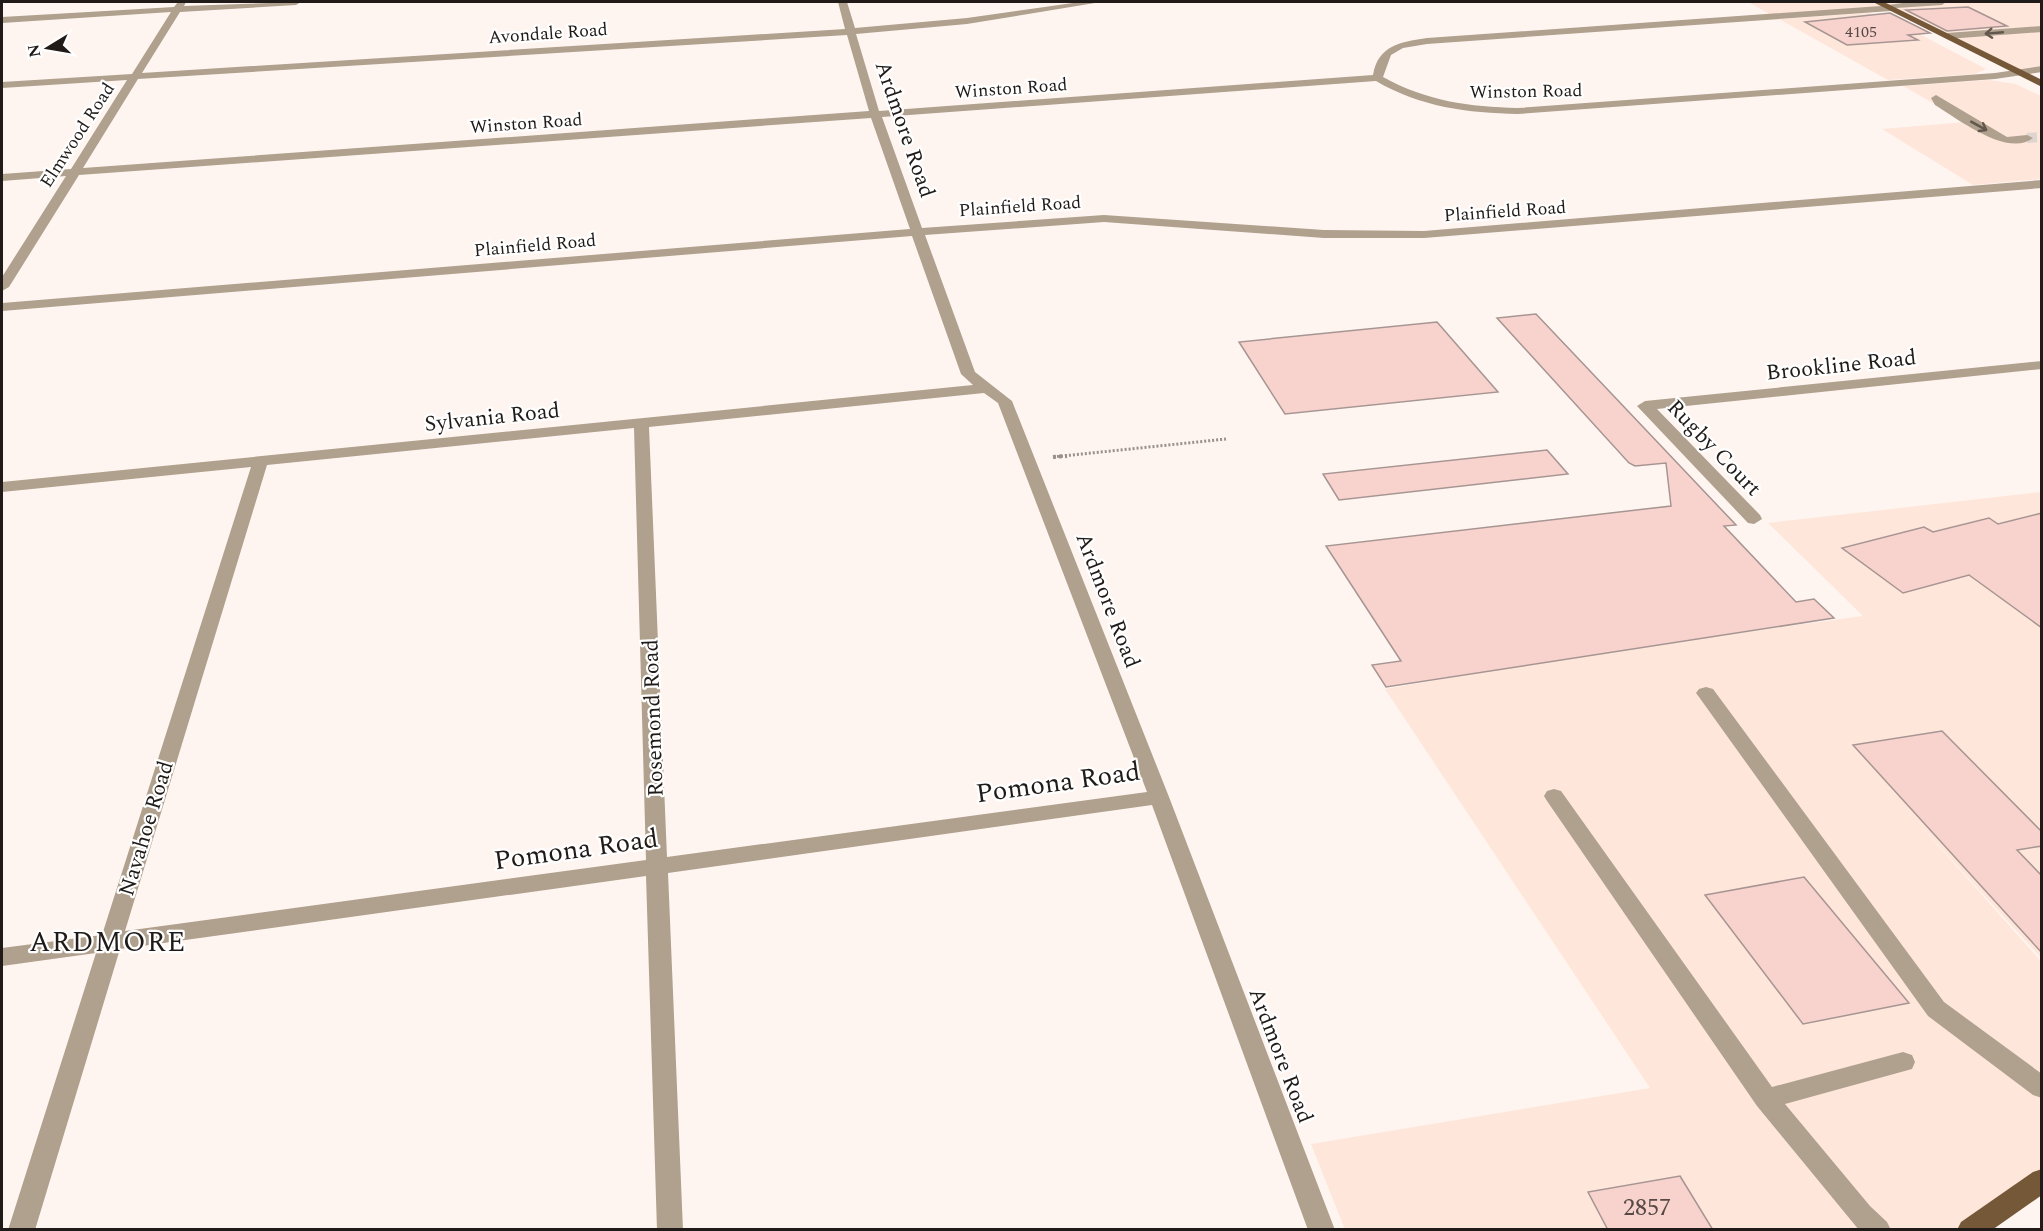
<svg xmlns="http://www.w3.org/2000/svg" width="2043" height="1231" font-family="Spectral,serif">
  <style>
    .built { fill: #fee6da }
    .building { fill: #f8d3cd; stroke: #a69592; stroke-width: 1.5 }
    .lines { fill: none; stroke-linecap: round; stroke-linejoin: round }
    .minor-tunnel { stroke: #ded4d0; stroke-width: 10; stroke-dasharray: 10 5; stroke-linecap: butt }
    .path-far1 { stroke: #98908c; stroke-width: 3; stroke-dasharray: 2 2; stroke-linecap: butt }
    .path { stroke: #98908c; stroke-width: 4; stroke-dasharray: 3 3; stroke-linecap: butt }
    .minor { fill: #b0a08e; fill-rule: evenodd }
    .major { fill: #745837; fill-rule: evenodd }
    .oneway { stroke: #61574d }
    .labels { text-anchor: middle; stroke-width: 4.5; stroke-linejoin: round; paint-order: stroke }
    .far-number-label { font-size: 16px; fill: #564945 }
    .far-street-label { font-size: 18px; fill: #201b18; stroke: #fff }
    .street-label { font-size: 22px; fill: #201b18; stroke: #fff }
    .near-number-label { font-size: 24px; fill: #564945 }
    .near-street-label { font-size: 27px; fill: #201b18; stroke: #fff }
    .near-neighbourhood-label { font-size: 28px; letter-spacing: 1.5px; fill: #201b18; stroke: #fff }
  </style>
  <rect width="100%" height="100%" fill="#fff5f0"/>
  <g class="built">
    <polygon points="1748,2 2040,3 2041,69 2016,71 1891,8 1773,16"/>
    <polygon points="1868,13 1885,16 1986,69 1975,74 1888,80 1779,19"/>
    <polygon points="1989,80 2016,84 2041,96 2041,179 1973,185 1882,129 1966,122 1903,86"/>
    <polygon points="2041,492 2041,958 1910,814 2041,961 2041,1180 1970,1229 1345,1230 1311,1144 1650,1088 1385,689 1607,651 1863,616 1768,523"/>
  </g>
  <g class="building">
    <polygon points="1968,7 2007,26 1947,31 1906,10"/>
    <polygon points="1890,13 1930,33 1908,35 1918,40 1847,45 1805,22"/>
    <polygon points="1536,314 1736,525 1724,526 1796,602 1814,599 1834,618 1386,687 1372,665 1401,661 1326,546 1671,506 1666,463 1635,466 1629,463 1497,318"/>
    <polygon points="1437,322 1498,392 1285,414 1239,342"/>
    <polygon points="1547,450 1568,474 1339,500 1323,474"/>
    <polygon points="2042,513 2042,628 1969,575 1903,593 1842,548 1924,527 1933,532 1989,518 1998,524"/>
    <polygon points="1942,731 2042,832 2042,846 2017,850 2042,876 2042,953 1853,745"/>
    <polygon points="1804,877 1909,1003 1803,1024 1705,895"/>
    <polygon points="1680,1176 1713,1230 1608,1230 1588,1192"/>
  </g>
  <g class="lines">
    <polyline class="minor-tunnel" points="2027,138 2042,137"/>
    <polyline class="path-far1" points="1053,457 1226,439"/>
    <polyline class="path" points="1053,457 1067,456"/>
    <g class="minor">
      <path d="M178,2H186L184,6L301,2L296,5L180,12L142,73L845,29L838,2H847L855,28L967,18L1080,2H1101L967,24L856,34L879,111L1373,75C1378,45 1401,42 1427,38L1881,6L1910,2H1946L1942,5L1896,8L1891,11L1427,44L1403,48L1391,55L1383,77C1426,101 1470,107 1518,108L1995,73L2042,66V72L1995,79L1518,114C1468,113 1420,107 1376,81L882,117L922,228L1104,215L1324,230L1424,231L2042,180V188L1424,238H1324L1104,222L925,235L975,372L1012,401L1169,797L1335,1230H1308L1152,805L668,873L683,1230H657L646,876L120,949L35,1230H8L96,953L2,966V948L102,935L251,467L2,492V482L973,385L961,374L912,236L2,311V303L910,229L871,118L79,175L9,287L2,291V277L66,176L2,181V174L71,169L127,80L2,88V82L132,74L171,12L2,23V17L174,7ZM847,35L869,111L83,168L138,79ZM984,393L998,403L1147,792L667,857L649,427ZM634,428L646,860L125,931L267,465Z"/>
      <polygon points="2042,26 2042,32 1947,39 1942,36 1947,33"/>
      <path d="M1936,95L2007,137L2027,135L2033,138C2008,158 1958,119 1935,105L1931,98Z"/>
      <polygon points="2042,361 2042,369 1657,409 1760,515 1762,519 1754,524 1748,523 1637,406 1645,401"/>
      <polygon points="1706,687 1713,689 1944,1002 2042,1074 2042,1098 2033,1095 1928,1016 1699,697 1696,693 1699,689"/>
      <polygon points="1554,789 1561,791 1772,1087 1903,1052 1912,1055 1915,1062 1912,1069 1785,1104 1870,1206 1887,1222 1891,1230 1859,1230 1757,1106 1547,801 1544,796 1547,791"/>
    </g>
    <g class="major">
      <polygon points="1873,2 1884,2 2042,80 2042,87"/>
      <polygon points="2042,1169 2042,1195 1992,1230 1957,1230 1961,1222 2033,1172"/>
    </g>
  </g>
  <defs><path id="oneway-shaft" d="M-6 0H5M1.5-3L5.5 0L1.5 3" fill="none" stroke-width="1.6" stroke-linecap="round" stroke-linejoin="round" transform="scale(1.5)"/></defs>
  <g class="oneway">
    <use href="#oneway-shaft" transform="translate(1994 33) rotate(175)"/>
    <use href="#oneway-shaft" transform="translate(1979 126) rotate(29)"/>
  </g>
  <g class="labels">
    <g class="far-number-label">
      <text x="1861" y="37">4105</text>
    </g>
    <g class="far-street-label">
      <text transform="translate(548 33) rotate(-4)" y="6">Avondale Road</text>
      <text transform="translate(1011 88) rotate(-4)" y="6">Winston Road</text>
      <text transform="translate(1526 91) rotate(-1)" y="6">Winston Road</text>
      <text transform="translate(526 123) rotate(-4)" y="6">Winston Road</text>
      <text transform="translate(77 135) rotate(-57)" y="6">Elmwood Road</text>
      <text transform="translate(1020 206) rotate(-4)" y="6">Plainfield Road</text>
      <text transform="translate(1505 211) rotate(-4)" y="6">Plainfield Road</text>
      <text transform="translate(535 245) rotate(-5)" y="6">Plainfield Road</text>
    </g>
    <g class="street-label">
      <text transform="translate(906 129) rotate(71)" y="8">Ardmore Road</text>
      <text transform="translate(1841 364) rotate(-6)" y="8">Brookline Road</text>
      <text transform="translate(492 416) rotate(-6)" y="8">Sylvania Road</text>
      <text transform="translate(1715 447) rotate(46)" y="8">Rugby Court</text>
      <text transform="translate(1109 600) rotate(69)" y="8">Ardmore Road</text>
      <text transform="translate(652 718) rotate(-92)" y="8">Rosemond Road</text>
      <text transform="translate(145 828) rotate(-73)" y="8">Navahoe Road</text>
      <text transform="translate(1282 1055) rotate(69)" y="8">Ardmore Road</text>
    </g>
    <g class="near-number-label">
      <text x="1647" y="1215">2857</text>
    </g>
    <g class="near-street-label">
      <text transform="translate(1058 782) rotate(-8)" y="9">Pomona Road</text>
      <text transform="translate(576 849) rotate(-8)" y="9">Pomona Road</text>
    </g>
    <g class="near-neighbourhood-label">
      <text x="108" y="951">ARDMORE</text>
    </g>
  </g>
  <rect width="2043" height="1231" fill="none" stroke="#201b18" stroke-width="6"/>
  <g transform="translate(48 48) rotate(259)" stroke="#ffffff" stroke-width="4.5" paint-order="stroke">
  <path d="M0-4.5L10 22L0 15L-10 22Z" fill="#201b18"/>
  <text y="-9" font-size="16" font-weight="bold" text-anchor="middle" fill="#201b18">N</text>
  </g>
</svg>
